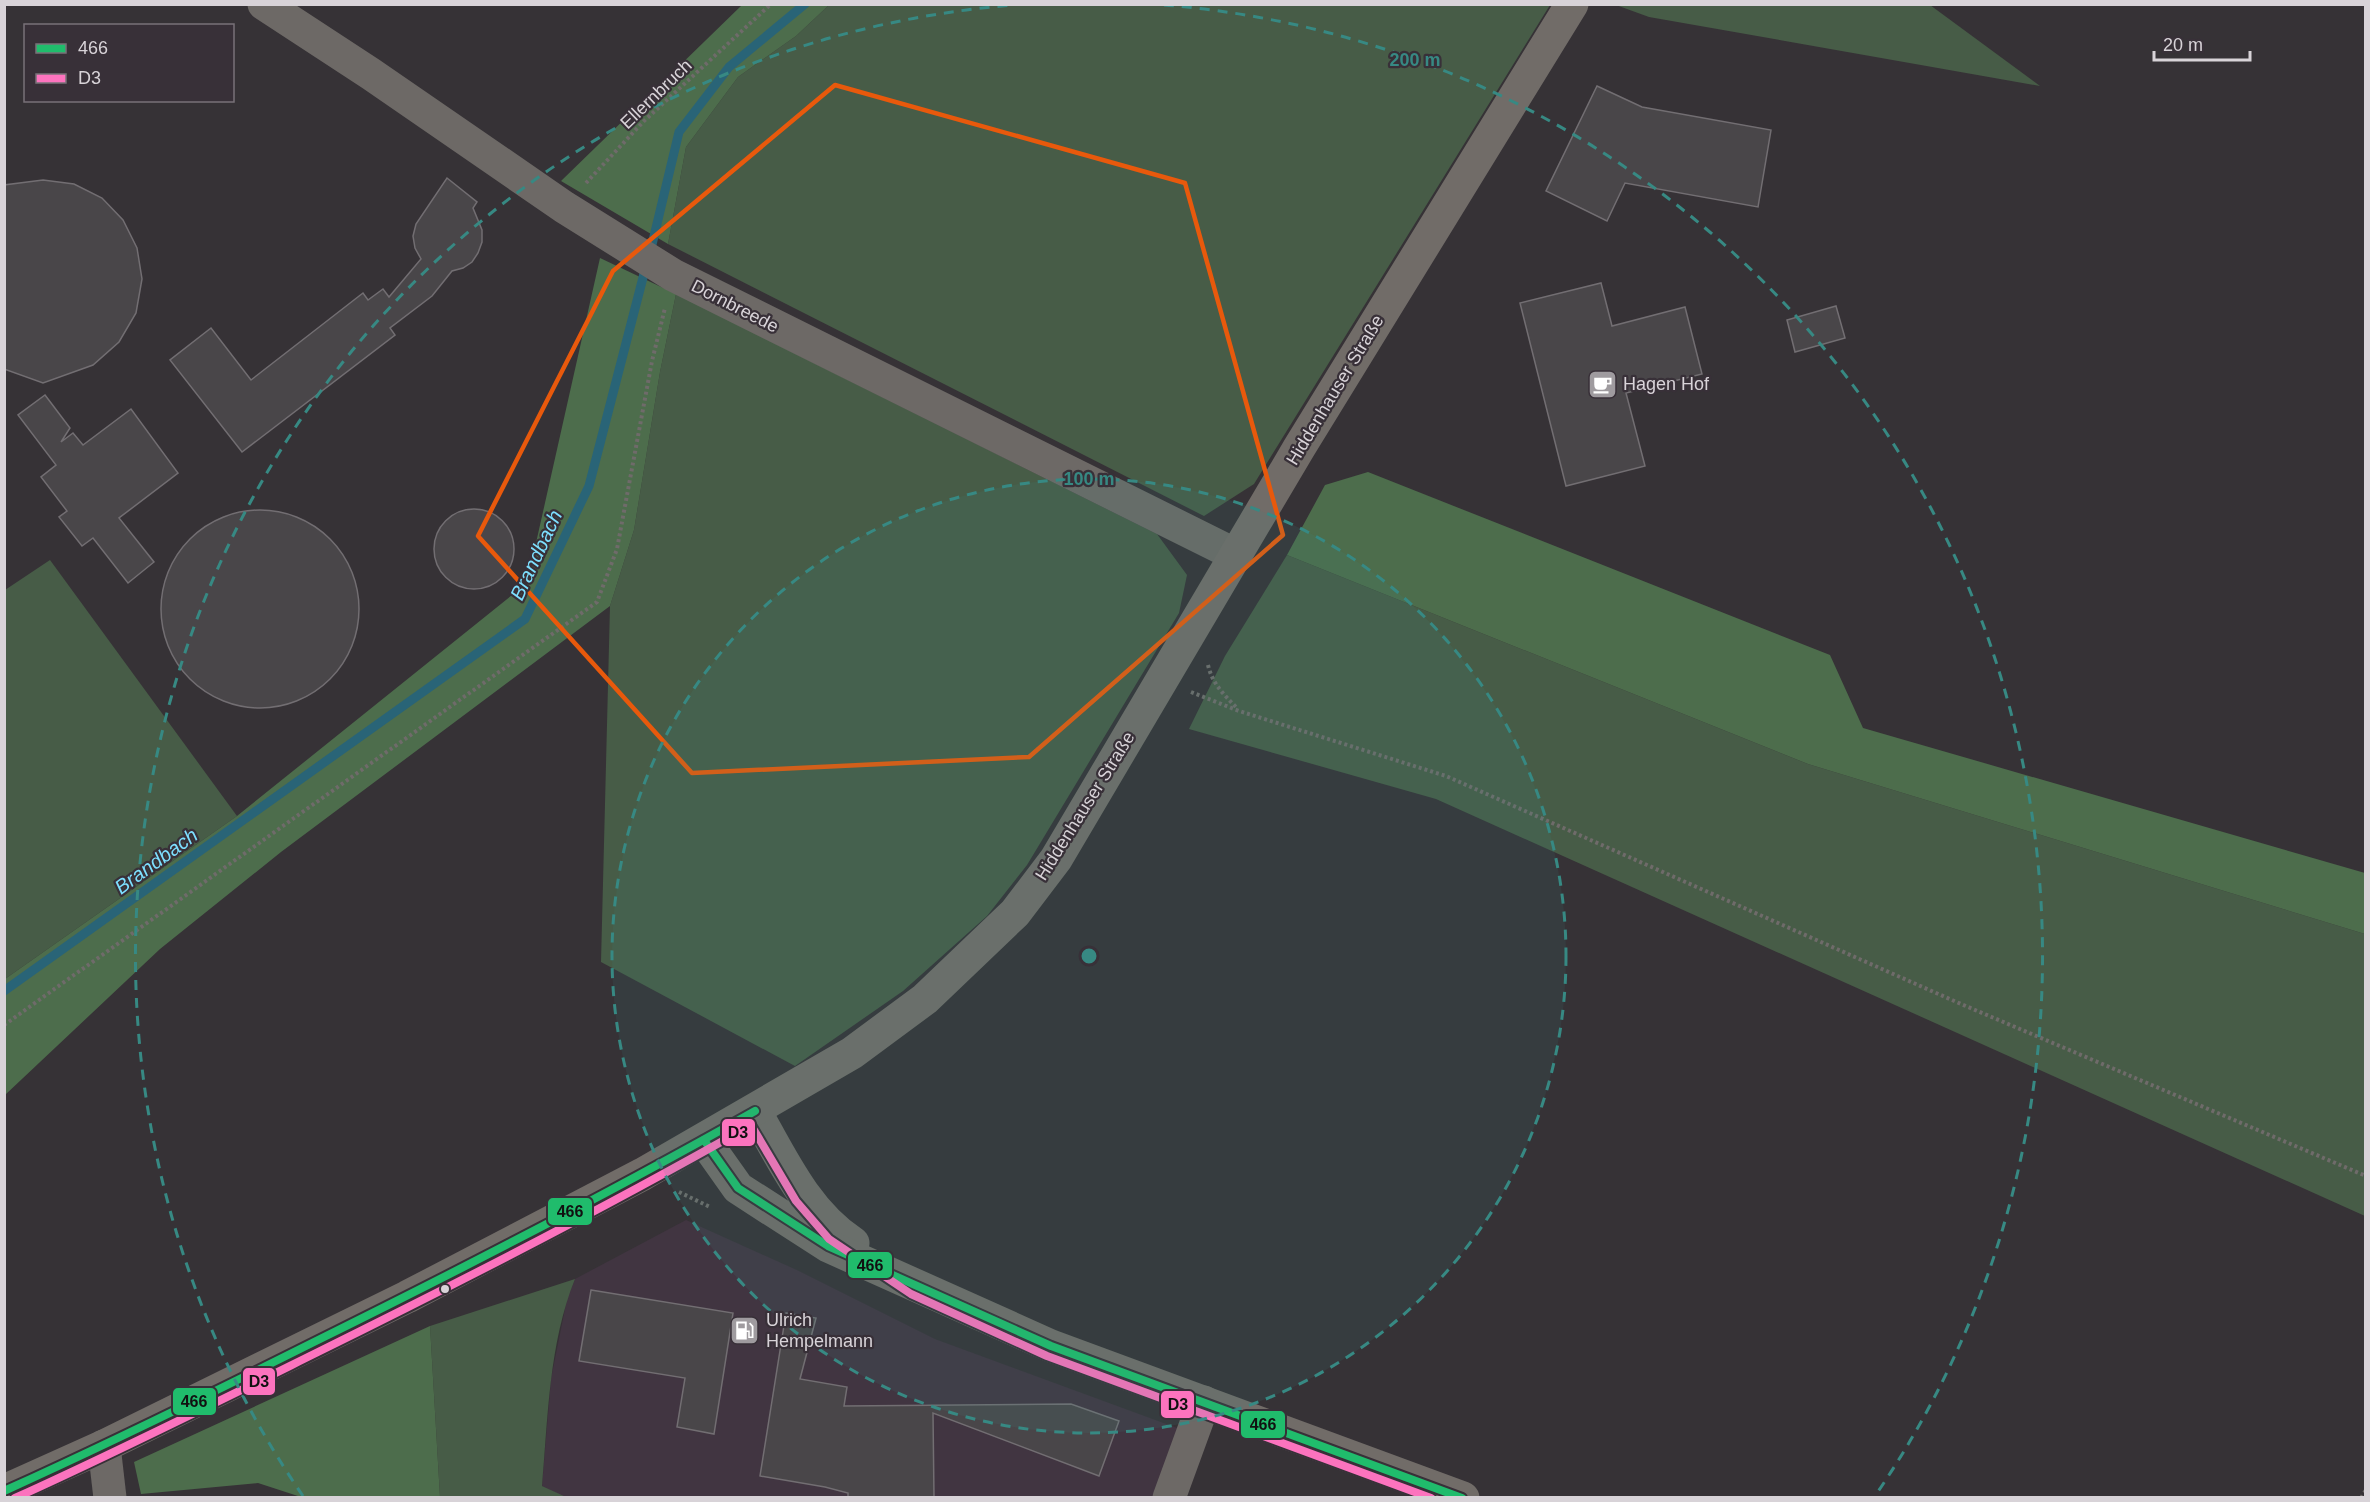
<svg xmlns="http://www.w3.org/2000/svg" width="2370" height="1502" font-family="Arial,sans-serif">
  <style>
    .built { fill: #413541 }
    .green { fill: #475c47 }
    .forest { fill: #4d6d4c }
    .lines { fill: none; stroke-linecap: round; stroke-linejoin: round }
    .stream { stroke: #296477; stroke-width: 9 }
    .building { fill: #494649; stroke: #726e72; stroke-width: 1.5 }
    .path { stroke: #6f6b6a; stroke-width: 4; stroke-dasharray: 3 3; stroke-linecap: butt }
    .street { stroke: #6d6966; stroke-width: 33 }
    .secondary { stroke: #716c68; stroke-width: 33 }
    .bus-1-casing { stroke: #383038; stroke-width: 12 }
    .bus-2-casing { stroke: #383038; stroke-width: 12 }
    .bus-1 { stroke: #20bc6c; stroke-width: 8 }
    .bus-2 { stroke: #fc73be; stroke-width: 8 }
    .marked { fill: none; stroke: #e8590c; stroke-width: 4.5; stroke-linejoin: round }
    .ring { fill: none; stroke: #378983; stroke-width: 3; stroke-dasharray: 10 8 }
    .bus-dot { fill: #d8d3d8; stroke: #383038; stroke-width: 2 }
    .labels { text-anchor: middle; stroke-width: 4.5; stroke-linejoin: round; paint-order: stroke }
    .street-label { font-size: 18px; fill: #d8d3d8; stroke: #383038 }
    .poi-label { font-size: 18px; fill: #d8d3d8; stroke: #383038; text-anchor: start }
    .water-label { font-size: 20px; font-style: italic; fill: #7ddffe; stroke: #383038 }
    .centre { fill: #378983; stroke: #383038; stroke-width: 3 }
    .ring-label { font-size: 18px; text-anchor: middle; font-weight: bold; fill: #378983; stroke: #383038; stroke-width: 4.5; stroke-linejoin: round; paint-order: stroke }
    .line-badge { stroke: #383038; stroke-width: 2 }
    .pale-badge-label { font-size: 16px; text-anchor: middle; font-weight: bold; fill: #111 }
  </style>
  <rect width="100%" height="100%" fill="#363236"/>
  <polygon class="built" points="686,1220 797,1270 935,1339 1180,1429 1156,1497 566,1498 542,1486 551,1379 567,1299 575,1279"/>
  <g class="green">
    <polygon points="829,5 1550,5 1254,484 1204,516 668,244 686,147 738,77 796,36"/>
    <polygon points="1616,5 1930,5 2040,86 1649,17"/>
    <polygon points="676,294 1157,534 1187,575 1179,613 1027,865 987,916 903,991 795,1066 601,962 610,606 634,530 660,372"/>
    <polygon points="1287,555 1808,764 2365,934 2365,1216 1436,799 1189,729 1225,656"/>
    <polygon points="50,560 237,816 5,979 5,590"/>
    <path d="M575,1279C549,1343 548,1417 542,1486L566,1497H440L430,1326Z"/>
  </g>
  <g class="forest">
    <polygon points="742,5 829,5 796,36 738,77 686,147 668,244 561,181"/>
    <polygon points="600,258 676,294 660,372 634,530 610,606 281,852 160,949 5,1095 5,979 237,816 527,583"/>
    <polygon points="1368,472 1830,655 1863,728 2365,873 2365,934 1808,764 1287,555 1325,485"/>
    <polygon points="430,1326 440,1497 301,1497 258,1483 141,1494 134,1462"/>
  </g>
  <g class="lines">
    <g class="stream">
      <polyline points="650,253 679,132 729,67 805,4"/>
      <polyline points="4,991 525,619 589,486 646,266"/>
    </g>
  </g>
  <g class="building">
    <polygon points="1597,86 1642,107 1771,130 1758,207 1625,183 1607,221 1546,191"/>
    <polygon points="447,178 477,202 473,208 482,230 482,242 478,253 472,262 463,268 452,271 432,296 390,328 395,335 242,452 170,360 211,328 251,380 363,293 368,300 383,289 389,297 421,259 415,248 413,236 416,224"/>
    <polygon points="43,180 74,184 102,198 123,220 137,248 142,279 136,313 119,342 93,365 43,383 4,369 4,185"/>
    <polygon points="1601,283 1612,326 1685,307 1702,374 1626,393 1645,466 1566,486 1520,303"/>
    <polygon points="1836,306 1845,338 1795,352 1787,320"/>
    <polygon points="45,395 70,428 61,442 73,433 83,445 131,409 178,473 119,518 154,562 128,583 93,538 82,546 59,517 67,511 41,477 56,465 18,415"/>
    <circle cx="474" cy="549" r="40"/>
    <circle cx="260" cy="609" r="99"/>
    <polygon points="591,1290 733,1313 714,1434 677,1427 685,1378 579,1361"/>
    <polygon points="786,1313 816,1318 800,1379 847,1387 844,1406 1071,1404 1119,1421 1099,1476 933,1413 934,1497 848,1497 848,1493 825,1487 760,1476"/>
  </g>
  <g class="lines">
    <g class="path">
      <polyline points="586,183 643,122 771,4"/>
      <path d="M1208,665C1212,683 1224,695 1237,708"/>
      <polyline points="1191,692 1239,711 1446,776 1961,1004 2366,1176"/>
      <polyline points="4,1025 597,602 617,549 652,361 665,308"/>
      <polyline points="679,1192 710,1207"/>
      <polyline points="2361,1498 2366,1490"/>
    </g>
    <g class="street">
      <polyline points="264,4 371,74 564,207 673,275 1236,555"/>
      <polyline points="104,1446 110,1498"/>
      <polyline points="1169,1498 1204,1402"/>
    </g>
    <g class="secondary">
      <path d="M755,1111C782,1159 806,1212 853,1243"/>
      <polyline points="704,1140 738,1188 828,1246 1051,1346 1463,1498"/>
      <polyline points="4,1491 104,1446 407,1297 643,1174 852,1053 925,999 1015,913 1056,859 1299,448 1572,4"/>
    </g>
    <defs>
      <g id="bus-1">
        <polyline points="704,1140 738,1188 828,1246 1051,1346 1462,1498"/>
        <path d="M4,1491C108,1444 210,1394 312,1343C462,1269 610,1193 755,1111"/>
      </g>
      <path id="bus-2" d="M15,1498C117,1452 217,1402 318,1352C464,1280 609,1206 751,1125L796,1201L829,1239L911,1294L1047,1356L1431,1498"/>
    </defs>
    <use href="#bus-1" class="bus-1-casing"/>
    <use href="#bus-2" class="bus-2-casing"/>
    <use href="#bus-1" class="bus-1"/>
    <use href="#bus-2" class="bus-2"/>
  </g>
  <path class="marked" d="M835,85L1185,183L1283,535L1029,757L692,773L478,536L613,271Z"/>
  <circle cx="1089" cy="956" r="477" fill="#378983" fill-opacity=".12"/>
  <g class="ring">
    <circle cx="1089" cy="956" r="477"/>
    <path d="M303 1496A954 954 0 0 1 1014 5M1164 5A954 954 0 0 1 1875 1496"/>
  </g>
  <defs>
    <symbol id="cafe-square" viewBox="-11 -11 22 22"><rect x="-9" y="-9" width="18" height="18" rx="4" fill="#9f9b9f" stroke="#383038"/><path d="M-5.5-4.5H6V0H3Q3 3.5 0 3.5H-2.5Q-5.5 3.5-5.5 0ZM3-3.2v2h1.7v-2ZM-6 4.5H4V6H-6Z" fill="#fff"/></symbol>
    <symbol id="fuel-square" viewBox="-11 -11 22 22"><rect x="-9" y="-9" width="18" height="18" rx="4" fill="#9f9b9f" stroke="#383038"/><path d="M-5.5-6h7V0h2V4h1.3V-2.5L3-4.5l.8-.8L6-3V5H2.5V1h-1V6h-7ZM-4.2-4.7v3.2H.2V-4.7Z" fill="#fff"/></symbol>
  </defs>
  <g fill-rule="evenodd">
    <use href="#cafe-square" x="1586" y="368" width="33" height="33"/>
    <use href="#fuel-square" x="728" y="1314" width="33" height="33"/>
  </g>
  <circle class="bus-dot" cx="445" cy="1289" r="5"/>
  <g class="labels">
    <g class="street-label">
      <text transform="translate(656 94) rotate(-44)" y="6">Ellernbruch</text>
      <text transform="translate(735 306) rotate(27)" y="6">Dornbreede</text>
      <text transform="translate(1335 390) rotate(-59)" y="6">Hiddenhauser Straße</text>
      <text transform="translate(1085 806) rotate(-58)" y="6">Hiddenhauser Straße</text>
    </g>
    <g class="poi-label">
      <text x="1623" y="390">Hagen Hof</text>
      <text x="766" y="1326">Ulrich<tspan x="766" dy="21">Hempelmann</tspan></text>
    </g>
    <g class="water-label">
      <text transform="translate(536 555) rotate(-65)" y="7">Brandbach</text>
      <text transform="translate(156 861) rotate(-36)" y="7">Brandbach</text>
    </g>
  </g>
  <circle cx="1089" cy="956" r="9" class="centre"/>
  <g class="ring-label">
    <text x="1415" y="66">200 m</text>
    <text x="1089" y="485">100 m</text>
  </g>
  <g class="line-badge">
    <rect x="721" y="1118" width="35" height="29" rx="6" fill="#fc73be"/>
    <rect x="547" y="1197" width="46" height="29" rx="6" fill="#20bc6c"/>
    <rect x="847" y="1251" width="46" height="28" rx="6" fill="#20bc6c"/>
    <rect x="242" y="1367" width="34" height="29" rx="6" fill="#fc73be"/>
    <rect x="172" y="1387" width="45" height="29" rx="6" fill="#20bc6c"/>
    <rect x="1160" y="1390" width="35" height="29" rx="6" fill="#fc73be"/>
    <rect x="1240" y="1410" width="46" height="29" rx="6" fill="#20bc6c"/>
  </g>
  <g class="pale-badge-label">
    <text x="738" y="1138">D3</text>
    <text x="570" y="1217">466</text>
    <text x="870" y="1271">466</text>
    <text x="259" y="1387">D3</text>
    <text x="194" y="1407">466</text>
    <text x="1178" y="1410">D3</text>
    <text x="1263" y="1430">466</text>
  </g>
  <rect width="2370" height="1502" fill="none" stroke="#d8d3d8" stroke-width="12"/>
  <rect x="24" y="24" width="210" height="78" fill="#383038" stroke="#787178" stroke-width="1.5"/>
  <rect x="36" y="44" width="30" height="9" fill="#20bc6c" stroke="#787178" stroke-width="1.5"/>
  <text x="78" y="54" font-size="18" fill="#d8d3d8">466</text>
  <rect x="36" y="74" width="30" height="9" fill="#fc73be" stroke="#787178" stroke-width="1.5"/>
  <text x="78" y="84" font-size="18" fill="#d8d3d8">D3</text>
  <path d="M2154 51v9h96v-9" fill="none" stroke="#d8d3d8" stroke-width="3"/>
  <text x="2163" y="51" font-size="18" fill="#d8d3d8" stroke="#383038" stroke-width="4.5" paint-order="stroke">20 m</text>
</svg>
